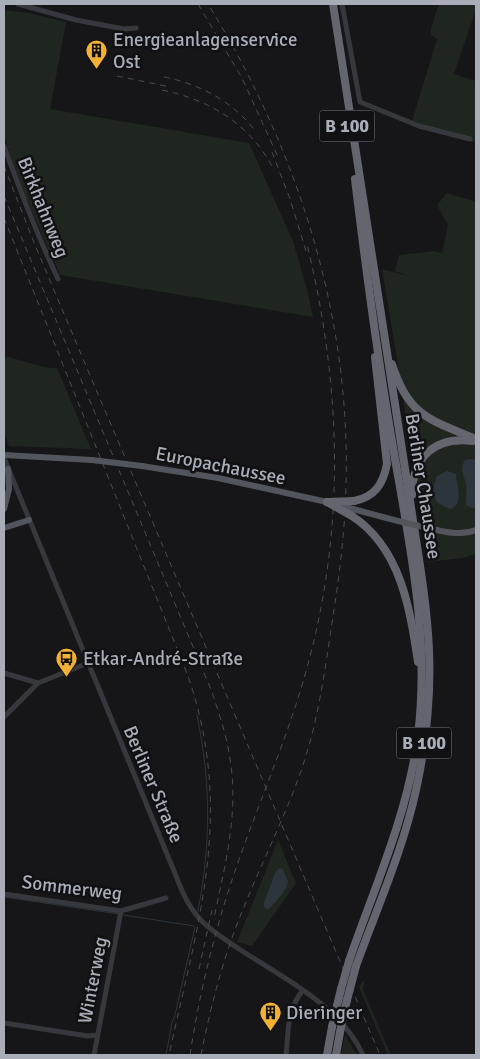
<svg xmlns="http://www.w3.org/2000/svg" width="480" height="1059" font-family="Signika,sans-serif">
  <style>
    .green { fill: #1e261f }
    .water { fill: #2c353c }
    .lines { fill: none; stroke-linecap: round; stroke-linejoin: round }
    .stream { stroke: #2c353c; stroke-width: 1 }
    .minor { stroke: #37383d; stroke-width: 5 }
    .major { stroke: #53555c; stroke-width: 6 }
    .highway { stroke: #63666e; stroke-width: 8 }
    .rail { stroke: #4a4c52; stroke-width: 1; stroke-dasharray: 6 5; stroke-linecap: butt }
    .major-bridge { stroke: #53555c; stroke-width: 6 }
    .highway-bridge { stroke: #63666e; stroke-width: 8 }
    .labels { text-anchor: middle; stroke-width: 5; stroke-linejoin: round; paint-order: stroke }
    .shield { fill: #111113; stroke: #7b7e86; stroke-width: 1 }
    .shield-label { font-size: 18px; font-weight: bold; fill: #a8adb8 }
    .poi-label { font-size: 19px; fill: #a8adb8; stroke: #111113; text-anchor: start }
    .street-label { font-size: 19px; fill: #a8adb8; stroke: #111113 }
  </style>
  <rect width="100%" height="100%" fill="#161618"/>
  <g class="green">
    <polygon points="439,4 476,4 476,9 454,74 476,81 476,142 468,141 412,121 437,39 431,35 431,28"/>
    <polygon points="4,10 29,13 66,22 50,109 249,143 293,241 307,289 313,317 60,275 17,177 4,135"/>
    <polygon points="447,193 476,202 476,554 463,558 428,562 399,371 382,269 409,276 395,271 399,255 434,251 442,253 448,225 437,205"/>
    <polygon points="4,356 49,368 57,368 91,449 9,446 4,433"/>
    <polygon points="278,840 296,883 252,946 237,942"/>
    <polygon points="365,979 363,990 391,1055 388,1055 359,987"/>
    <polygon points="345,1035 357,1055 341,1055"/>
  </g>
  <g class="water">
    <path d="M472,459L476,460V508H472L466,505C466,498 467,490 466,484C464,475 459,469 465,460Z"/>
    <path d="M447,471L456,474C457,486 464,503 451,509C432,503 430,495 437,476Z"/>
    <path d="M279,868L283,869C284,873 287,878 288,881C288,889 273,905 268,910L264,907V903L275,873Z"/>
  </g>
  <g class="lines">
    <g class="stream">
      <path d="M197,715C211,783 211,842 198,911"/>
      <polyline points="4,897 119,914"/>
      <polyline points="123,915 194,926"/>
      <polyline points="166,1055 172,1023 175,1015 195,927"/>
    </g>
    <g class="minor">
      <polyline points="18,4 76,20 124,29 136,28"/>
      <polyline points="342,4 360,102 419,126 470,139"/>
      <path d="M4,146C20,191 38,236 58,279"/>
      <path d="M4,458L183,893C197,923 213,931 239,949C282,977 341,1006 363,1055"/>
      <polyline points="4,673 38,683"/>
      <polyline points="4,717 38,683 88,663"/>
      <polyline points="4,894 121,911 166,898"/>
      <polyline points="4,1023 88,1036 97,1035"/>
      <polyline points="94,1055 121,911"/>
      <path d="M286,1055C289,1029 286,1013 302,991"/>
    </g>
    <g class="major">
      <polyline points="4,455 92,460"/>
      <polyline points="142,466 218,478 327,502"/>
      <polyline points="4,509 9,489 8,469"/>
      <polyline points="353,509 398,521"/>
      <polyline points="4,528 29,520"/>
      <path d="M428,528C445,532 460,536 476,530"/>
    </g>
    <g class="highway">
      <path d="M333,4L412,514C419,559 427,605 429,650C431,697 426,744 416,790C403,850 377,908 356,966"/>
      <path d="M392,364C408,416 430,420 476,439"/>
      <path d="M412,495C412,457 435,436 473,441"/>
      <path d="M354,501C375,497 383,484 387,464L375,357"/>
      <path d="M352,516C401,548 410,609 418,662"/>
      <path d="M349,961C375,886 408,814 418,735C430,640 410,546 394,453C378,362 366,270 355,179"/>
      <polyline points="337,1006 341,989"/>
      <polyline points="344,1013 347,1000"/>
      <polyline points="327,1055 332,1027"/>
      <polyline points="336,1055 340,1032"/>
    </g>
    <g class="rail">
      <polyline points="198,4 242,78 278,157"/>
      <polyline points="117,76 170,87"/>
      <path d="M164,77C200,84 234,102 256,132"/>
      <path d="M162,90C210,100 250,124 273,168"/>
      <polyline points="272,152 290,199 306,251"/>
      <polyline points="4,166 35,245 89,373 380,1055"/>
      <path d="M4,196L212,692C219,714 227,736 230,759C239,813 225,865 214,918"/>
      <path d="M4,218L188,676C235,813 198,921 169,1055"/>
      <polyline points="199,969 212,910"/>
      <path d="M190,1055C199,996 213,937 232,880C255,811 285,745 305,675C346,531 342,389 307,244"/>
      <path d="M201,1055C211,1005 224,954 244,907C264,857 289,809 305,759C319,715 325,669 332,623C339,578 345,532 346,486C351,315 297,148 208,4"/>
    </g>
    <g class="major-bridge">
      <polyline points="92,460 142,466"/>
      <polyline points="336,505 353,509"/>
      <polyline points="398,521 428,528"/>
    </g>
    <g class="highway-bridge">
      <polyline points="327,502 352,516"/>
      <polyline points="327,502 354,501"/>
      <polyline points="341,989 349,961"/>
      <polyline points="347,1000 356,966"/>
      <polyline points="332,1027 337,1006"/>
      <polyline points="340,1032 344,1013"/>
    </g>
  </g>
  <defs>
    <symbol id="building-pin" viewBox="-11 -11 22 30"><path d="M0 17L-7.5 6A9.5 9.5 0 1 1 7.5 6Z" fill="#f2b134" stroke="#111113"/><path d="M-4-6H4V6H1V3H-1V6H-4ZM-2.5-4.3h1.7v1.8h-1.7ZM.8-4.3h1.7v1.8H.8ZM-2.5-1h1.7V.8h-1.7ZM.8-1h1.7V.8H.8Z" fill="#111"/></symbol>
    <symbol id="bus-pin" viewBox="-11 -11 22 30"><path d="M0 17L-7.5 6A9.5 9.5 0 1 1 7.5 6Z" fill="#f2b134" stroke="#111113"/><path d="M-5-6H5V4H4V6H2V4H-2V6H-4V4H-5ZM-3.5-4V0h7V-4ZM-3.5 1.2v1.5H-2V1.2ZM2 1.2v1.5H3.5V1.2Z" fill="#111"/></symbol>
  </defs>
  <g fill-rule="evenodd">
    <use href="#building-pin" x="84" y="38" width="25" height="34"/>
    <use href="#bus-pin" x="54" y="646" width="25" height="34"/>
    <use href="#building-pin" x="258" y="1000" width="25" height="34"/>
  </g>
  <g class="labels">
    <g class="shield">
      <rect x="319.5" y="110.5" width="55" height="31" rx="4"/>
      <rect x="396.5" y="727.5" width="55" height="31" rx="4"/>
    </g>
    <g class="shield-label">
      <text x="347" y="132">B 100</text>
      <text x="424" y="749">B 100</text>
    </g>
    <g class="poi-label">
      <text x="113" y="46">Energieanlagenservice<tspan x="113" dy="22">Ost</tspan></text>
      <text x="83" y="665">Etkar-André-Straße</text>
      <text x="286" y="1019">Dieringer</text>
    </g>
    <g class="street-label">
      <text transform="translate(44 207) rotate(68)" y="7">Birkhahnweg</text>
      <text transform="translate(221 465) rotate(11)" y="7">Europachaussee</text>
      <text transform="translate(424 486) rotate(81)" y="7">Berliner Chaussee</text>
      <text transform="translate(154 784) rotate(67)" y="7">Berliner Straße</text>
      <text transform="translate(72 887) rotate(7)" y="7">Sommerweg</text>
      <text transform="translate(92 980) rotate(-79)" y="7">Winterweg</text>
    </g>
  </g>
  <rect width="480" height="1059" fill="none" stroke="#a8adb8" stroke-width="10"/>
</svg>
